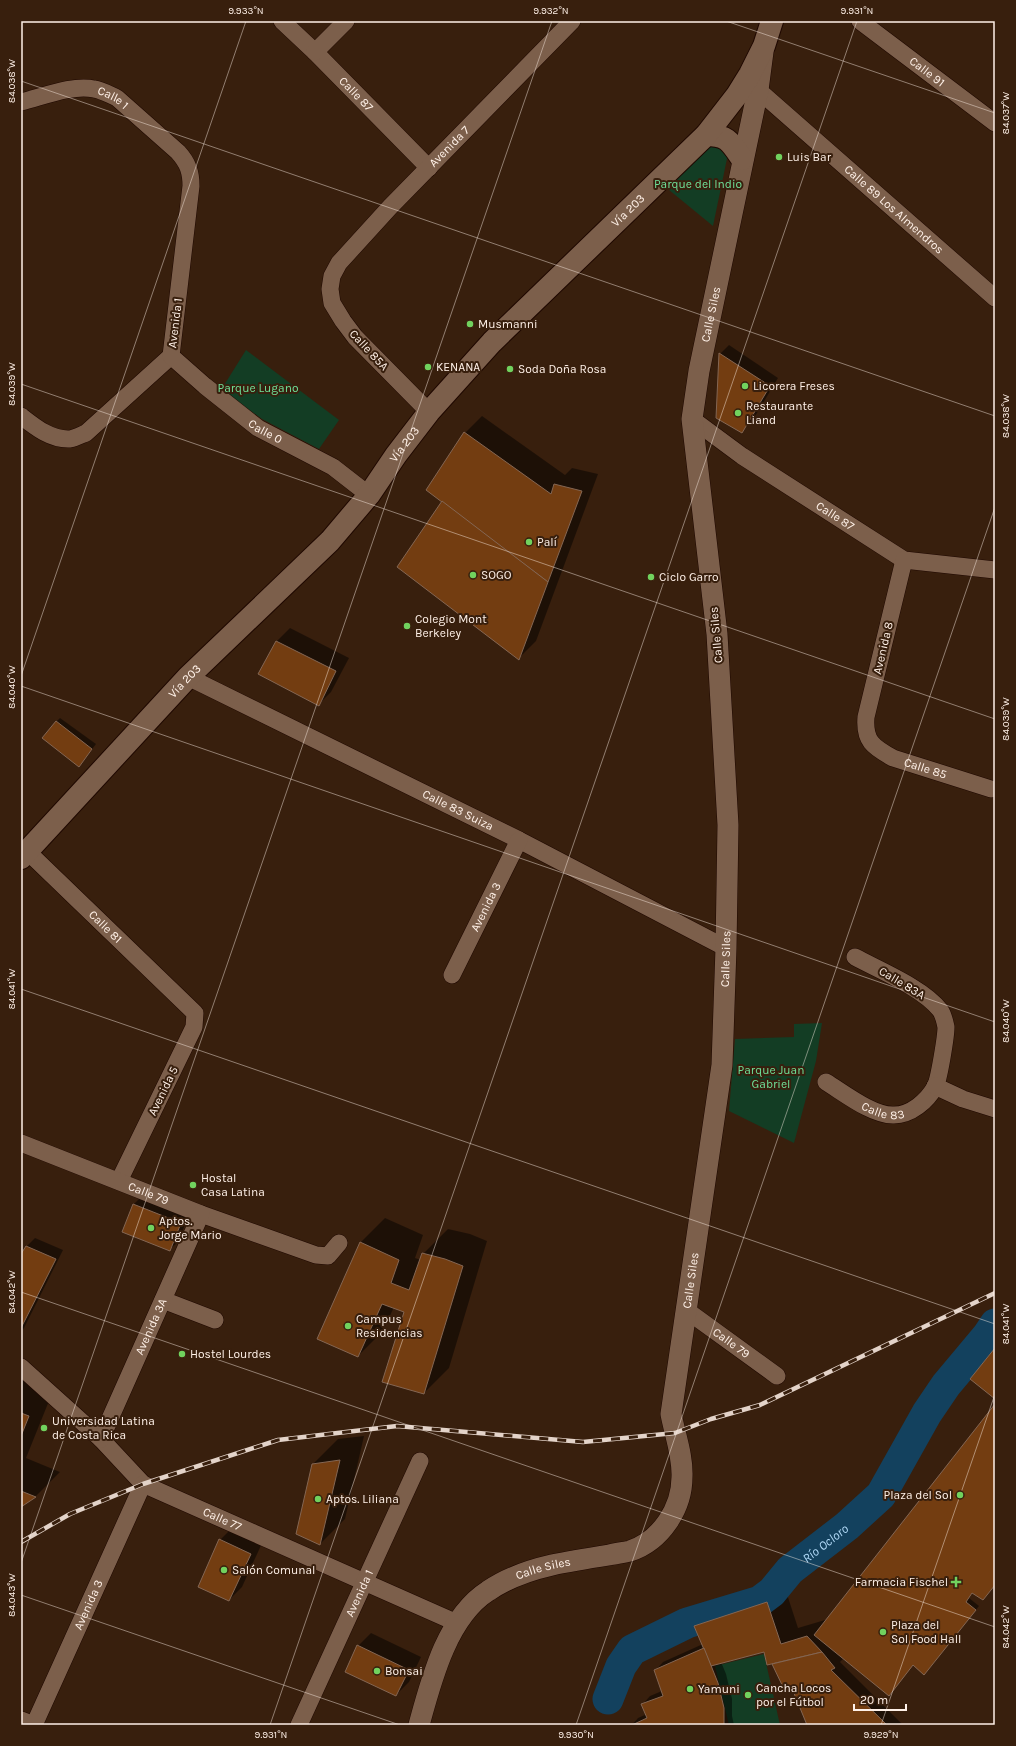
<svg xmlns="http://www.w3.org/2000/svg" width="1016" height="1746" font-family="Karla,sans-serif">
  <style>
    .green { fill: #133d24 }
    .shadow { fill: #0007 }
    .lines { fill: none; stroke-linecap: round; stroke-linejoin: round }
    .river { stroke: #13415e; stroke-width: 31 }
    .building { fill: #733d11; stroke: #846653 }
    .minor-casing { stroke: #1f0800; stroke-width: 18 }
    .tertiary-casing { stroke: #1f0800; stroke-width: 22 }
    .secondary-casing { stroke: #1f0800; stroke-width: 24 }
    .minor { stroke: #7c5f4b; stroke-width: 17 }
    .tertiary { stroke: #7c5f4b; stroke-width: 21 }
    .secondary { stroke: #7c5f4b; stroke-width: 22 }
    .rail-casing { stroke: #e3d3c9; stroke-width: 4.5 }
    .rail { stroke: #381f0d; stroke-width: 3; stroke-dasharray: 9; stroke-linecap: butt }
    .ticks { fill: none; stroke: #fff1e8; stroke-width: 1; stroke-opacity: 0.45 }
    .poi-dot { fill: #71d25e; stroke: #381f0d; stroke-width: 1.5 }
    .labels { text-anchor: middle; stroke-width: 4; stroke-linejoin: round; paint-order: stroke }
    .street-label { font-size: 12px; fill: #fff1e8; stroke: #381f0d }
    .poi-label { font-size: 12px; fill: #fff1e8; stroke: #381f0d; text-anchor: start }
    .park-label { font-size: 12px; fill: #6fe29a; stroke: #381f0d }
    .water-label { font-size: 13px; font-style: italic; fill: #b1d9f7; stroke: #381f0d }
    .neatline { fill: none; stroke: #fff1e8; stroke-width: 1.5 }
    .ticks-label { font-size: 10px; text-anchor: middle; fill: #fff1e8 }
  </style>
  <rect width="100%" height="100%" fill="#381f0d"/>
  <g class="green">
    <polygon points="715,138 729,149 713,226 663,185"/>
    <polygon points="246,350 339,420 319,449 262,419 221,390"/>
    <polygon points="822,1023 816,1061 794,1143 729,1111 735,1039 794,1037 794,1024"/>
    <polygon points="764,1654 780,1725 729,1725 715,1666"/>
  </g>
  <g class="shadow">
    <polygon points="729,345 778,378 751,423 742,431 717,417 720,354"/>
    <polygon points="482,416 565,475 572,468 598,474 536,641 519,658 443,501 428,490 465,433"/>
    <polygon points="290,628 349,658 331,692 319,704 259,674 277,641"/>
    <polygon points="60,718 96,744 83,761 56,722"/>
    <polygon points="142,1196 189,1215 178,1242 169,1250 134,1204"/>
    <polygon points="385,1218 423,1235 415,1258 421,1260 423,1254 448,1229 470,1234 487,1241 449,1368 424,1393 406,1311 394,1307 383,1331 358,1356 360,1243"/>
    <polygon points="35,1238 63,1250 24,1328 21,1332 21,1257 26,1247"/>
    <polygon points="21,1378 53,1391 26,1458 60,1472 36,1496 21,1505"/>
    <polygon points="995,1406 995,1585 973,1592 969,1598 979,1606 928,1670 913,1665 844,1658 840,1662 903,1725 808,1725 792,1685 774,1664 776,1662 765,1651 721,1662 726,1674 732,1699 732,1716 734,1725 632,1725 638,1718 647,1714 642,1705 650,1696 662,1691 655,1671 663,1662 703,1644 696,1626 713,1609 784,1585 798,1628 825,1620 826,1621"/>
    <polygon points="364,1436 345,1519 320,1544 313,1464 338,1439"/>
    <polygon points="233,1527 263,1541 242,1587 229,1600 220,1540"/>
    <polygon points="371,1633 421,1657 409,1682 396,1695 358,1646"/>
  </g>
  <g class="lines">
    <path class="river" id="s1" d="M608,1699L621,1666L632,1650L687,1623L760,1601L772,1592L790,1570L847,1526L881,1495L927,1413L946,1385L987,1336L995,1324"/>
  </g>
  <g class="building">
    <polygon points="719,353 770,386 742,433 716,418"/>
    <polygon points="464,432 551,494 554,484 582,491 548,582 426,490"/>
    <polygon points="442,501 548,582 519,660 397,567"/>
    <polygon points="276,641 336,671 319,706 258,674"/>
    <polygon points="56,721 92,749 79,767 42,738"/>
    <polygon points="133,1204 181,1223 170,1251 122,1232"/>
    <polygon points="360,1242 399,1260 391,1283 409,1290 422,1253 445,1259 463,1266 424,1394 382,1382 404,1312 382,1304 358,1357 317,1339"/>
    <polygon points="26,1246 56,1259 21,1328 21,1254"/>
    <polygon points="995,1348 995,1399 970,1379"/>
    <polygon points="995,1404 995,1585 983,1600 972,1593 966,1602 976,1610 924,1675 913,1665 889,1696 814,1635"/>
    <polygon points="21,1413 29,1416 21,1436"/>
    <polygon points="340,1460 320,1545 296,1534 312,1464"/>
    <polygon points="21,1491 36,1497 21,1507"/>
    <polygon points="219,1539 251,1554 229,1601 198,1587"/>
    <polygon points="767,1602 781,1644 807,1636 822,1652 767,1665 764,1652 711,1666 694,1626"/>
    <polygon points="357,1645 409,1670 396,1696 345,1672"/>
    <polygon points="704,1648 718,1683 724,1708 724,1725 632,1725 647,1718 641,1704 663,1696 654,1670"/>
    <polygon points="822,1652 835,1668 831,1670 887,1725 807,1725 791,1686 784,1689 772,1664"/>
  </g>
  <g class="lines">
    <defs>
      <g id="minor">
        <path id="s2" d="M282,21L315,52L429,168"/>
        <path id="s3" d="M860,21L995,123"/>
        <polyline points="315,52 346,21"/>
        <path id="s4" d="M758,90L995,298"/>
        <path id="s5" d="M21,102C42,97 73,84 94,89C102,90 110,95 117,98L178,152C188,163 191,172 191,186L171,356L86,433C81,435 75,438 70,439C51,440 35,427 21,416"/>
        <path id="s6" d="M171,356L205,386L258,428L333,467L369,495"/>
        <path id="s7" d="M429,412L355,337L343,321L332,303L330,289L332,276L339,263L390,207L572,21"/>
        <path id="s8" d="M692,419L742,456L904,560L995,570"/>
        <path id="s9" d="M904,560L866,717C864,741 873,747 893,758L991,789"/>
        <path id="s10" d="M188,677L519,840L726,948"/>
        <path id="s11" d="M27,851L195,1013L194,1027L119,1181"/>
        <path id="s12" d="M452,975L519,840"/>
        <path id="s13" d="M826,1082C844,1093 873,1116 894,1115C911,1115 927,1101 935,1087C939,1080 946,1036 946,1027C945,1022 943,1014 940,1010C923,988 879,970 855,957"/>
        <polyline points="935,1086 963,1099 995,1109"/>
        <path id="s14" d="M21,1143L201,1214L316,1255L328,1256L339,1243"/>
        <polyline points="163,1300 215,1320"/>
        <path id="s15" d="M686,1310L777,1376"/>
        <path id="s16" d="M21,1367L101,1439L143,1484L457,1623"/>
        <path id="s17" d="M101,1439L201,1214"/>
        <polyline points="21,1720 34,1725"/>
        <path id="s18" d="M34,1725L143,1484"/>
        <path id="s19" d="M299,1725L420,1461"/>
      </g>
      <g id="tertiary">
        <path id="s20" d="M419,1725C431,1681 447,1617 488,1591C507,1578 530,1570 552,1565C571,1561 590,1558 609,1555C616,1553 623,1553 630,1551C661,1541 682,1508 682,1477C683,1456 675,1435 671,1414L722,1065L726,948L728,825L717,634L692,419L699,371L758,90L763,52"/>
      </g>
      <g id="secondary">
        <path d="M706,135C727,135 730,141 742,159"/>
        <path id="s21" d="M21,858L188,677L330,541L369,495L396,455L429,412L492,342L706,135L737,95L750,74L764,46L772,21"/>
      </g>
    </defs>
    <use href="#minor" class="minor-casing"/>
    <use href="#tertiary" class="tertiary-casing"/>
    <use href="#secondary" class="secondary-casing"/>
    <use href="#minor" class="minor"/>
    <use href="#tertiary" class="tertiary"/>
    <use href="#secondary" class="secondary"/>
    <defs>
      <polyline id="rail" points="21,1542 70,1514 143,1484 278,1440 397,1426 583,1442 675,1433 711,1419 760,1405 995,1293"/>
    </defs>
    <use href="#rail" class="rail-casing"/>
    <use href="#rail" class="rail"/>
  </g>
  <path class="ticks" d="M726,21L995,113M21,81L995,416M21,384L995,719M21,676L246,21M21,686L995,1022M21,989L995,1324M21,1292L995,1627M21,1563L552,21M21,1595L400,1725M270,1725L857,21M576,1725L995,507M881,1725L995,1394"/>
  <g class="poi-dot">
    <circle cx="779" cy="157" r="4"/>
    <circle cx="470" cy="324" r="4"/>
    <circle cx="428" cy="367" r="4"/>
    <circle cx="510" cy="369" r="4"/>
    <circle cx="745" cy="386" r="4"/>
    <circle cx="738" cy="413" r="4"/>
    <circle cx="529" cy="542" r="4"/>
    <circle cx="473" cy="575" r="4"/>
    <circle cx="651" cy="577" r="4"/>
    <circle cx="407" cy="626" r="4"/>
    <circle cx="193" cy="1185" r="4"/>
    <circle cx="151" cy="1228" r="4"/>
    <circle cx="348" cy="1326" r="4"/>
    <circle cx="182" cy="1354" r="4"/>
    <circle cx="44" cy="1428" r="4"/>
    <circle cx="960" cy="1495" r="4"/>
    <circle cx="318" cy="1499" r="4"/>
    <circle cx="224" cy="1570" r="4"/>
    <path d="M954 1576h4v4h4v4h-4v4h-4v-4h-4v-4h4z"/>
    <circle cx="883" cy="1632" r="4"/>
    <circle cx="377" cy="1671" r="4"/>
    <circle cx="690" cy="1689" r="4"/>
    <circle cx="748" cy="1695" r="4"/>
  </g>
  <g class="labels">
    <g class="street-label">
      <text dy="4" stroke="none"><textPath href="#s3" startOffset="84">Calle 91</textPath></text>
      <text dy="4" stroke="none"><textPath href="#s2" startOffset="104">Calle 87</textPath></text>
      <text dy="4" stroke="none"><textPath href="#s5" startOffset="96">Calle 1</textPath></text>
      <text dy="4" stroke="none"><textPath href="#s7" startOffset="349">Avenida 7</textPath></text>
      <text dy="4" stroke="none"><textPath href="#s4" startOffset="181">Calle 89 Los Almendros</textPath></text>
      <text dy="4" stroke="none"><textPath href="#s21" startOffset="889">Vía 203</textPath></text>
      <text dy="4" stroke="none"><textPath href="#s20" startOffset="1570">Calle Siles</textPath></text>
      <text transform="translate(175 323) rotate(-83)" y="4">Avenida 1</text>
      <text transform="translate(369 350) rotate(47)" y="4">Calle 85A</text>
      <text dy="4" stroke="none"><textPath href="#s6" startOffset="121">Calle 0</textPath></text>
      <text dy="4" stroke="none"><textPath href="#s21" startOffset="565">Vía 203</textPath></text>
      <text dy="4" stroke="none"><textPath href="#s8" startOffset="173">Calle 87</textPath></text>
      <text transform="translate(716 635) rotate(-95)" y="4">Calle Siles</text>
      <text transform="translate(883 648) rotate(-77)" y="4">Avenida 8</text>
      <text dy="4" stroke="none"><textPath href="#s21" startOffset="241">Vía 203</textPath></text>
      <text dy="4" stroke="none"><textPath href="#s9" startOffset="249">Calle 85</textPath></text>
      <text dy="4" stroke="none"><textPath href="#s10" startOffset="301">Calle 83 Suiza</textPath></text>
      <text dy="4" stroke="none"><textPath href="#s12" startOffset="76">Avenida 3</textPath></text>
      <text dy="4" stroke="none"><textPath href="#s11" startOffset="109">Calle 81</textPath></text>
      <text dy="4" stroke="none"><textPath href="#s20" startOffset="922">Calle Siles</textPath></text>
      <text transform="translate(902 983) rotate(31)" y="4">Calle 83A</text>
      <text transform="translate(163 1091) rotate(-64)" y="4">Avenida 5</text>
      <text dy="4" stroke="none"><textPath href="#s13" startOffset="65">Calle 83</textPath></text>
      <text dy="4" stroke="none"><textPath href="#s14" startOffset="137">Calle 79</textPath></text>
      <text dy="4" stroke="none"><textPath href="#s20" startOffset="598">Calle Siles</textPath></text>
      <text dy="4" stroke="none"><textPath href="#s17" startOffset="123">Avenida 3A</textPath></text>
      <text dy="4" stroke="none"><textPath href="#s15" startOffset="56">Calle 79</textPath></text>
      <text dy="4" stroke="none"><textPath href="#s16" startOffset="256">Calle 77</textPath></text>
      <text dy="4" stroke="none"><textPath href="#s20" startOffset="214">Calle Siles</textPath></text>
      <text dy="4" stroke="none"><textPath href="#s19" startOffset="145">Avenida 1</textPath></text>
      <text dy="4" stroke="none"><textPath href="#s18" startOffset="132">Avenida 3</textPath></text>
    </g>
    <g class="poi-label">
      <text x="787" y="161">Luis Bar</text>
      <text x="478" y="328">Musmanni</text>
      <text x="436" y="371">KENANA</text>
      <text x="518" y="373">Soda Doña Rosa</text>
      <text x="753" y="390">Licorera Freses</text>
      <text x="746" y="410">Restaurante<tspan x="746" dy="14">Liand</tspan></text>
      <text x="537" y="546">Palí</text>
      <text x="481" y="579">SOGO</text>
      <text x="659" y="581">Ciclo Garro</text>
      <text x="415" y="623">Colegio Mont<tspan x="415" dy="14">Berkeley</tspan></text>
      <text x="201" y="1182">Hostal<tspan x="201" dy="14">Casa Latina</tspan></text>
      <text x="159" y="1225">Aptos.<tspan x="159" dy="14">Jorge Mario</tspan></text>
      <text x="356" y="1323">Campus<tspan x="356" dy="14">Residencias</tspan></text>
      <text x="190" y="1358">Hostel Lourdes</text>
      <text x="52" y="1425">Universidad Latina<tspan x="52" dy="14">de Costa Rica</tspan></text>
      <text x="952" y="1499" text-anchor="end">Plaza del Sol</text>
      <text x="326" y="1503">Aptos. Liliana</text>
      <text x="232" y="1574">Salón Comunal</text>
      <text x="948" y="1586" text-anchor="end">Farmacia Fischel</text>
      <text x="891" y="1629">Plaza del<tspan x="891" dy="14">Sol Food Hall</tspan></text>
      <text x="385" y="1675">Bonsai</text>
      <text x="756" y="1692">Cancha Locos<tspan x="756" dy="14">por el Fútbol</tspan></text>
      <text x="698" y="1693">Yamuni</text>
    </g>
    <g class="park-label">
      <text x="698" y="188">Parque del Indio</text>
      <text x="258" y="392">Parque Lugano</text>
      <text x="771" y="1074">Parque Juan<tspan x="771" dy="14">Gabriel</tspan></text>
    </g>
    <g class="water-label">
      <text dy="5" stroke="none"><textPath href="#s1" startOffset="280">Río Ocloro</textPath></text>
    </g>
  </g>
  <rect width="1016" height="1746" fill="none" stroke="#381f0d" stroke-width="44"/>
  <path d="M854 1704v6h52v-6" fill="none" stroke="#fff1e8" stroke-width="2"/>
  <text x="860" y="1704" font-size="12" fill="#fff1e8" stroke="#381f0d" stroke-width="3" paint-order="stroke">20 m</text>
  <rect x="22" y="22" width="972" height="1702" class="neatline"/>
  <g class="ticks-label">
    <text x="246" y="14">9.933°N</text>
    <text x="551" y="14">9.932°N</text>
    <text x="857" y="14">9.931°N</text>
    <text transform="translate(11 81) rotate(-90)" y="4">84.038°W</text>
    <text transform="translate(1005 113) rotate(-90)" y="4">84.037°W</text>
    <text transform="translate(11 384) rotate(-90)" y="4">84.039°W</text>
    <text transform="translate(1005 416) rotate(-90)" y="4">84.038°W</text>
    <text transform="translate(11 687) rotate(-90)" y="4">84.040°W</text>
    <text transform="translate(1005 719) rotate(-90)" y="4">84.039°W</text>
    <text transform="translate(11 989) rotate(-90)" y="4">84.041°W</text>
    <text transform="translate(1005 1021) rotate(-90)" y="4">84.040°W</text>
    <text transform="translate(11 1292) rotate(-90)" y="4">84.042°W</text>
    <text transform="translate(1005 1324) rotate(-90)" y="4">84.041°W</text>
    <text transform="translate(11 1595) rotate(-90)" y="4">84.043°W</text>
    <text transform="translate(1005 1627) rotate(-90)" y="4">84.042°W</text>
    <text x="271" y="1738">9.931°N</text>
    <text x="576" y="1738">9.930°N</text>
    <text x="881" y="1738">9.929°N</text>
  </g>
</svg>
